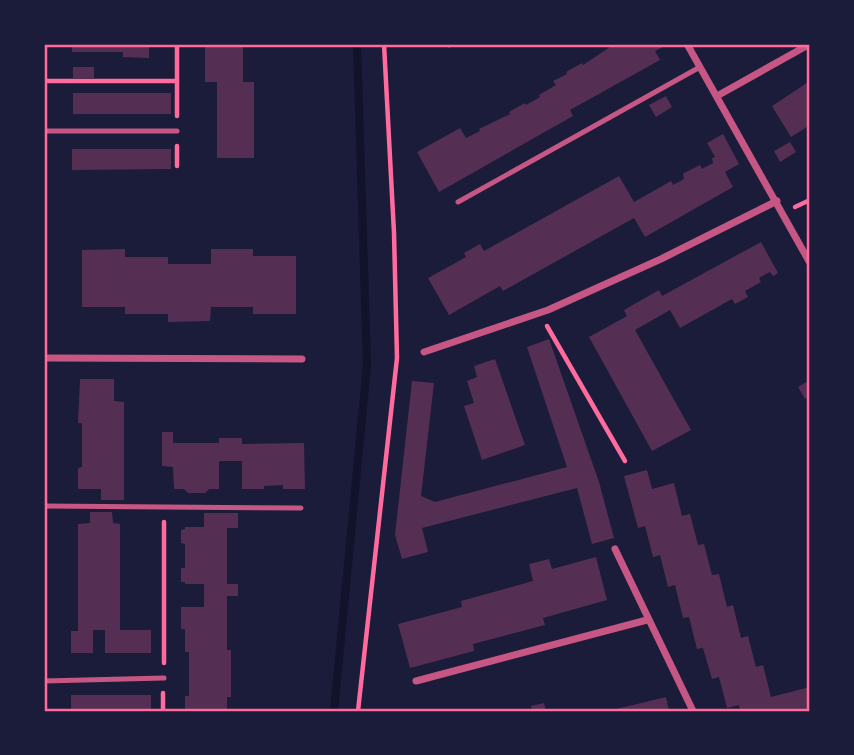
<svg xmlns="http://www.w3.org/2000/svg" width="854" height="755" font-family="'Noto Sans',sans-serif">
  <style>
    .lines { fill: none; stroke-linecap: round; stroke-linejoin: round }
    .stream { stroke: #12122b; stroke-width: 8 }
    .building { fill: #542f53 }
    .path { stroke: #ff6b9d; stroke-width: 4.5 }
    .service { stroke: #c65784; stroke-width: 5 }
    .minor { stroke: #c65784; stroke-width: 7 }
    .neatline { fill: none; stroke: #ff6b9d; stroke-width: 2.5 }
  </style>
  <rect width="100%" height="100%" fill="#1b1b3a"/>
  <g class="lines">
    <polyline class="stream" points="334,711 367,365 357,44"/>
  </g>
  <g class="building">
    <polygon points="72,44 149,44 149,58 123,57 123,52 72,52"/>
    <polygon points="205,44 243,44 243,82 254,82 254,158 217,158 217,82 205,82"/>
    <polygon points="620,44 669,44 655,51 660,60 570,110 573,116 439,192 417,152 460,128 466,138 480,131 479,129 510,114 509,112 525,103 526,105 540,97 539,95 556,85 553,81 567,74 566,72 582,63 583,65 613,45 614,47"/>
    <rect x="73" y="67" width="21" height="11"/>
    <polygon points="810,81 810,125 791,137 772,106"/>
    <rect x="73" y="93" width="98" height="21"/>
    <polygon points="666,96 672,107 656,117 649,105"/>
    <polygon points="723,134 739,164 725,172 733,187 645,237 634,218 503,291 500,286 449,315 428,278 466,257 464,253 480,244 484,251 619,176 634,202 671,181 673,185 684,179 683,174 686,172 700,165 702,169 713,163 712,158 715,157 707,143"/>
    <polygon points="790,142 796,152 780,162 774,151"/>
    <polygon points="72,149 171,149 171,169 72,170"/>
    <polygon points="761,242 778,273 773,276 770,272 759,278 761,282 745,291 748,297 735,304 732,299 680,328 670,310 635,330 691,430 652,451 589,337 627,316 624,310 659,290 662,296"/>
    <polygon points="125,249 125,257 168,257 168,264 211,264 211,249 253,249 253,256 296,256 296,314 253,314 253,307 211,307 210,321 168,322 168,314 125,314 125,307 82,307 82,250"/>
    <polygon points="549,339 599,482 614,538 592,544 577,488 422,528 428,552 402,559 395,535 412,381 434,383 421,496 435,502 567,467 527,347"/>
    <polygon points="495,359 525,445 482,460 464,406 474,403 467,381 477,377 474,366"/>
    <polygon points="80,379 114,379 114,401 124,402 124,500 101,500 101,489 78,489 78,468 82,467 82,423 78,423"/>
    <polygon points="810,380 810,396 805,399 798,387"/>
    <polygon points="162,432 173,432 173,443 219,443 219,438 242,438 242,444 304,443 305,489 283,489 283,485 264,486 264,489 242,489 242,461 219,461 219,489 209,489 205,493 188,493 184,489 174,489 173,467 162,466"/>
    <polygon points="647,470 652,489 674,483 682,516 690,514 698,545 704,544 712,575 719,574 727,607 733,605 741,638 748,636 756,667 763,665 771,697 810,687 810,711 740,711 739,705 727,708 719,677 712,679 703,648 697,649 689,617 683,618 675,585 668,587 660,555 653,557 645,526 638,528 624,476"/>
    <polygon points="90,512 112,512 113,523 120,524 120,630 151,630 151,653 105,653 105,630 93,630 93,653 71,653 71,631 78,631 78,524 90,523"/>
    <polygon points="204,513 238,513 238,528 227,528 227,584 238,584 238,596 227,596 227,650 231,650 231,697 227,697 227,711 185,711 185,696 189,696 189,652 185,652 185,629 181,629 181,607 204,607 204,584 185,584 185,582 181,582 181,568 185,568 185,544 181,543 181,530 185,529 185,527 204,527"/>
    <polygon points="596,557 607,600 543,618 545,625 473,644 474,651 410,668 398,624 462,607 461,601 533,581 529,564 549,559 552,569"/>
    <rect x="71" y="695" width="80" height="16"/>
    <polygon points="666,697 669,711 612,711 612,710"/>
    <polygon points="544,703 546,711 532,711 531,706"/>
  </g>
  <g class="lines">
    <g class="path">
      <polyline points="177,44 177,116"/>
      <polyline points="44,81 177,81"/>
      <polyline points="177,166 177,146"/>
      <polyline points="795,207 810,200"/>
      <polyline points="547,326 625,461"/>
      <polyline points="164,663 164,522"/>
      <polyline points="163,711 163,693"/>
      <polyline points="358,711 397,358 394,233 384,44"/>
    </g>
    <g class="service">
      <polyline points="449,45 452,44"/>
      <polyline points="44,131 177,131"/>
      <polyline points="458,202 700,67"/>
      <polyline points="44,506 301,508"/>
      <polyline points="44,681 164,678"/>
    </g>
    <g class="minor">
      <polyline points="687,44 810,263"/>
      <polyline points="717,96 810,44"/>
      <polyline points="424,352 548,310 661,259 777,201"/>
      <polyline points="44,358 302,359"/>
      <polyline points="615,549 693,711"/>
      <polyline points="416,681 647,620"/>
    </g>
  </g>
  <rect width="854" height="755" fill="none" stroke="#1b1b3a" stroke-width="91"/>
  <rect x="46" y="46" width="762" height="664" class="neatline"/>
</svg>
